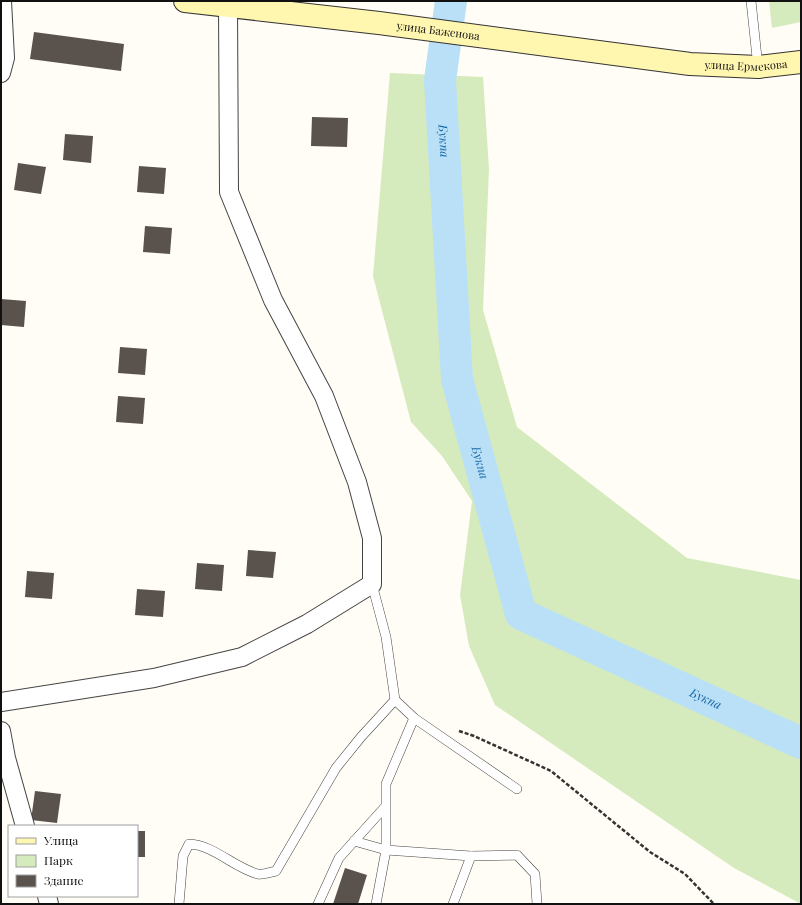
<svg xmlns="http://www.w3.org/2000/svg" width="802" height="905" font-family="'Playfair Display',serif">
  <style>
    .green { fill: #d5ebbd }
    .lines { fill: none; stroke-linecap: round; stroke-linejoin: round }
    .river { stroke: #b9e0f7; stroke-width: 32 }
    .building { fill: #5a524d }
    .service-casing { stroke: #444; stroke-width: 10 }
    .minor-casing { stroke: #444; stroke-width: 20 }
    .secondary-casing { stroke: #333; stroke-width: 24 }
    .path { stroke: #333; stroke-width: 2.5; stroke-dasharray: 4 2; stroke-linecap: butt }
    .service { stroke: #fff; stroke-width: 9 }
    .minor { stroke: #fff; stroke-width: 18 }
    .secondary { stroke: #fff6b0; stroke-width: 22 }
    .labels { text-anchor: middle; stroke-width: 4; stroke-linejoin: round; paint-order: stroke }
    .street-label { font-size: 11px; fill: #111; stroke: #fff }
    .water-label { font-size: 12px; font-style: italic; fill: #1768a6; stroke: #fff }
  </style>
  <rect width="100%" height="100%" fill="#fffdf5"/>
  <g class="green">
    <polygon points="769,1 801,1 801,22 772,28"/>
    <polygon points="390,73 483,77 489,169 483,310 517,427 687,558 801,580 801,904 734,868 495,705 469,646 460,595 472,501 442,456 411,422 373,276"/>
  </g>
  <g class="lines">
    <path class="river" id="s1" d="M451,1L440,80L457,379L521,614L801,743"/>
  </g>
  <g class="building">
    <polygon points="34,32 124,44 121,71 30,59"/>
    <polygon points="312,117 348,118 347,147 311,146"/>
    <polygon points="65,134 93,136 91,163 63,160"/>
    <polygon points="18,163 46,167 41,194 14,190"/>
    <polygon points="139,166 166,168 164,194 137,192"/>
    <polygon points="145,226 172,228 170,254 143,252"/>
    <polygon points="1,299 26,301 24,327 1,325"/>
    <polygon points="120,347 147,349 145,375 118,373"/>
    <polygon points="118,396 145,398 143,424 116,422"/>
    <polygon points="248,550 276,552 273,578 246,576"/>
    <polygon points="197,563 224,565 222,591 195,589"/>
    <polygon points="27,571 54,573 52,599 25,597"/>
    <polygon points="137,589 165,591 163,617 135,615"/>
    <polygon points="35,791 61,794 57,823 31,820"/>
    <rect x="137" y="831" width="8" height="26"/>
    <polygon points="345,868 367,875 358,904 333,904"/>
  </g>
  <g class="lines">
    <defs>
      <g id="service">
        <polyline points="751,1 758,67"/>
        <polyline points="372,584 386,637 395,700 414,718 517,789"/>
        <polyline points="354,841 386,850 471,856 517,855 535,874 537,904"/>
        <path d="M179,904L183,856L189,844C214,845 234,868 258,874C263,875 271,872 276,871L336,768L361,737L395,700"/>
        <polyline points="318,904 339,858 384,808"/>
        <polyline points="376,904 386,850 386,784 414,718"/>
        <polyline points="453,904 471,856"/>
      </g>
      <g id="minor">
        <polyline points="1,73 5,58 2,1"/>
        <polyline points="1,702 154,678 242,657 307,624 372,584 372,538 357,482 324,396 273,300 229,192 228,7"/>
        <polyline points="1,731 6,758 25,826"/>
        <polyline points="47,896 49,904"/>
      </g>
      <g id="secondary">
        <path id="s2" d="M185,1L379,23L690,64L758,67L801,62"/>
      </g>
    </defs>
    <use href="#service" class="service-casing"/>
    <use href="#minor" class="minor-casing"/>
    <use href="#secondary" class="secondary-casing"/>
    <polyline class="path" points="459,731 474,736 551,771 650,852 685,874 714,904"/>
    <use href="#service" class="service"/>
    <use href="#minor" class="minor"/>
    <use href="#secondary" class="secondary"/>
  </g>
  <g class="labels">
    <g class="street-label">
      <text dy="4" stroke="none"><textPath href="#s2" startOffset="255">улица Баженова</textPath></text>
      <text dy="4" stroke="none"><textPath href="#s2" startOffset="565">улица Ермекова</textPath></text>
    </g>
    <g class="water-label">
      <text dy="4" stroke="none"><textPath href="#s1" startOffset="141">Букпа</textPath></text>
      <text dy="4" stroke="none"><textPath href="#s1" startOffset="466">Букпа</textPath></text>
      <text dy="4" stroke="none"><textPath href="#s1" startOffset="826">Букпа</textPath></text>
    </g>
  </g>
  <rect width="802" height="905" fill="none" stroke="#111111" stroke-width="4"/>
  <rect x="8" y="825" width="130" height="72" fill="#ffffff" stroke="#a0a0a0"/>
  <rect x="16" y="838" width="20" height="6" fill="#fff6b0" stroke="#a0a0a0"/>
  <text x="44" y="845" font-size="12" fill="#111111">Улица</text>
  <rect x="16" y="855" width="20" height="12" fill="#d5ebbd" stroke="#a0a0a0"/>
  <text x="44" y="865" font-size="12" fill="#111111">Парк</text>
  <rect x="16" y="875" width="20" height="12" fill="#5a524d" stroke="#a0a0a0"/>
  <text x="44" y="885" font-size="12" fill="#111111">Здание</text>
</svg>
